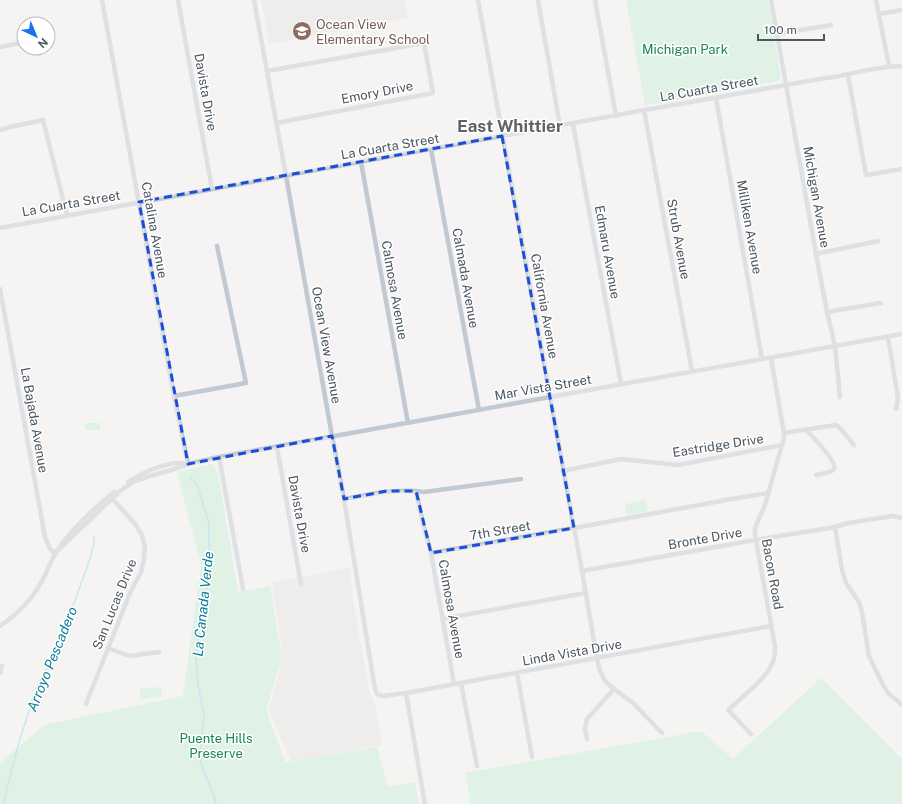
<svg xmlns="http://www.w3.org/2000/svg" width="902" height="804" font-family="'Public Sans',sans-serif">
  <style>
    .education { fill: #e6e4e5 }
    .green { fill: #c3f1d5 }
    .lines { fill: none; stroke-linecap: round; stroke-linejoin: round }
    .stream { stroke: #90daee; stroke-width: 1.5 }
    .minor { stroke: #c1cad2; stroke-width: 4.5 }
    .marked { fill: none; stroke: #1d4ed8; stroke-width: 3; stroke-dasharray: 8 5; stroke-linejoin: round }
    .labels { text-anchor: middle; stroke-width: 3; stroke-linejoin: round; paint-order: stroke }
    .education-label { font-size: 13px; fill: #785e54; stroke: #fff; text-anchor: start }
    .park-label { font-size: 13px; fill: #17864f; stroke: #fff }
    .street-label { font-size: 13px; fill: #4a5661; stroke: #fff }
    .water-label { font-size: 14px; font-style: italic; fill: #0c7c9b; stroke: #fff }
    .district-label { font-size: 17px; font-weight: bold; fill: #5f6368; stroke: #fff }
  </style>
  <rect width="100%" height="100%" fill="#f5f3f3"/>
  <g class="education">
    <polygon points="261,0 405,0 408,18 269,44"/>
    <polygon points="350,568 353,600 369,691 375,704 382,745 291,761 269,710 283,658 272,582"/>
  </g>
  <g class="green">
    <polygon points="626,0 768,0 781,79 778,81 645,105"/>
    <rect x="85" y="423" width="15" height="7"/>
    <polygon points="212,464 218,473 238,592 270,586 282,658 266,710 285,762 377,747 388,787 415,782 419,804 0,804 0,763 44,725 183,696 201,565 177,472"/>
    <polygon points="646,500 648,511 627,515 625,504"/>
    <polygon points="821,678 902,759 902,804 471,804 465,773 701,731 733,759"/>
    <polygon points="161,687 162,697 140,699 140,689"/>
  </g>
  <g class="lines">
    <g class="stream">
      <polyline points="190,477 197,485 209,522 209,565 203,613 196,655 198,685 204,714 200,761 215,799 216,804"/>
      <polyline points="3,804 19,742 36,689 58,647 90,559 94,543 94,537"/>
    </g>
    <g class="minor">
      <polyline points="102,0 174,396 188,464"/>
      <polyline points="178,0 212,189"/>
      <polyline points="254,0 286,176 332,436 344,499 375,689 377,694 383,696 406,693 771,626"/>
      <polyline points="478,0 582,571 597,659 600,671 605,681 614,689 633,703 662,733"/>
      <polyline points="538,0 560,126"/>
      <polyline points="595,0 616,116"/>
      <polyline points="771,0 816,254 827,312 835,346 840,397"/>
      <polyline points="876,0 889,66"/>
      <polyline points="879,14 902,10"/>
      <polyline points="777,34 831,25"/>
      <polyline points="0,47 24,42"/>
      <polyline points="267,71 424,43 433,93 276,123"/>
      <polyline points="848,75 866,175 902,169"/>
      <polyline points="716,98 762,359"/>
      <polyline points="644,110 692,371"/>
      <polyline points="573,124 621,384"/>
      <polyline points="0,130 10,127 43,120 67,215"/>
      <polyline points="431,149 479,410"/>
      <polyline points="361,162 408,423"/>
      <path d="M0,228L644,110C707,100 770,87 833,77C856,73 879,66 902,66"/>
      <polyline points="816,254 878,241"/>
      <polyline points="0,289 45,537 50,549 55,553"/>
      <polyline points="827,312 881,303"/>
      <polyline points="888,337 898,398 896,409"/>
      <polyline points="174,396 246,383 217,246"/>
      <path d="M806,430C811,435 838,462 834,469C832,473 820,474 816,475"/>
      <polyline points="784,433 836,425 840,428 854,445"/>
      <polyline points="277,447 301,584"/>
      <polyline points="219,457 240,572 243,589"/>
      <polyline points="563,471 621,459 678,465 782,445"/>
      <path d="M128,482C142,473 157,466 174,463C178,463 182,463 187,464"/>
      <polyline points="416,491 423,524 431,553 454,684"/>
      <path d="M344,499C371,494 397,488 424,492L521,479"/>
      <polyline points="835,527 842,570 846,583 859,602 862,612 869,656 882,683 888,693 902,705"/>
      <polyline points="55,553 120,491 133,482 150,476 178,468 188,464 219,457 550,397 902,334"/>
      <polyline points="431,553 574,528 737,498 769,493"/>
      <polyline points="582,571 755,540 835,527 848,523 893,516 902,518"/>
      <polyline points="442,619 586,593"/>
      <path d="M0,626C18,614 33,598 43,579C48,570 51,560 57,551C71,529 94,509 114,492"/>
      <polyline points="108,648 129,656 159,652"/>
      <polyline points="0,673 2,666"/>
      <polyline points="517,673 532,757"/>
      <polyline points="461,683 477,766"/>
      <polyline points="406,693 425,804"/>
      <polyline points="86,704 130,593 141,572 144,559 145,548 142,535 135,524 111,497"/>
      <path d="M751,734L728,710C741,698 767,678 773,662C775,657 775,652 775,646L755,535V528L765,505L784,438V433L771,358"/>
      <polyline points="587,739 585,729 587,719 614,689"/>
    </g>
  </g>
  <path d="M0 0H902V804H0ZM502,136L574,528L431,553L416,491H387L344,499L332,436L188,464L139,202Z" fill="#f5f3f3" fill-opacity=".55" fill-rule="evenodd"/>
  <path class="marked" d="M502,136L574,528L431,553L416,491H387L344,499L332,436L188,464L139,202Z"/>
  <defs>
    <symbol id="school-disc" viewBox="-11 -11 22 22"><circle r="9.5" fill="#8d6e63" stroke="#fff"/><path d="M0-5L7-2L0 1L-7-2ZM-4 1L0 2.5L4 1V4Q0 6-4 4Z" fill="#fff"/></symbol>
  </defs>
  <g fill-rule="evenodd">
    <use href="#school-disc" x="291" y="20" width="22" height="22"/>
  </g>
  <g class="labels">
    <g class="education-label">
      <text x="316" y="29">Ocean View<tspan x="316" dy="15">Elementary School</tspan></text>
    </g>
    <g class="park-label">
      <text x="685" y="54">Michigan Park</text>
      <text x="216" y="743">Puente Hills<tspan x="216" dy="15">Preserve</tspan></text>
    </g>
    <g class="street-label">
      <text transform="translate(709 88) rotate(-10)" y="5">La Cuarta Street</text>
      <text transform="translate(206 92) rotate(80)" y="5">Davista Drive</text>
      <text transform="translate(377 92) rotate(-11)" y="5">Emory Drive</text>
      <text transform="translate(390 146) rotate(-10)" y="5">La Cuarta Street</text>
      <text transform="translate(817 197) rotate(80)" y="5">Michigan Avenue</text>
      <text transform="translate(71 203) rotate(-10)" y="5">La Cuarta Street</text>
      <text transform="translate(750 227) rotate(80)" y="5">Milliken Avenue</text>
      <text transform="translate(155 230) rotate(80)" y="5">Catalina Avenue</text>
      <text transform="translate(679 239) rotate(80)" y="5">Strub Avenue</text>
      <text transform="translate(608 252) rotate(80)" y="5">Edmaru Avenue</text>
      <text transform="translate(466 278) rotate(80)" y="5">Calmada Avenue</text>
      <text transform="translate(395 290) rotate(80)" y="5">Calmosa Avenue</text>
      <text transform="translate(545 306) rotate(80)" y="5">California Avenue</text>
      <text transform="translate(327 345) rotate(80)" y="5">Ocean View Avenue</text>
      <text transform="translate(543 387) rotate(-10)" y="5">Mar Vista Street</text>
      <text transform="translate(35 420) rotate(80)" y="5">La Bajada Avenue</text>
      <text transform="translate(718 445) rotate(-9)" y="5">Eastridge Drive</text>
      <text transform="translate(300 514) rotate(80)" y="5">Davista Drive</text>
      <text transform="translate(500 530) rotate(-10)" y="5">7th Street</text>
      <text transform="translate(705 538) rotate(-10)" y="5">Bronte Drive</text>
      <text transform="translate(773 574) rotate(80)" y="5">Bacon Road</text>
      <text transform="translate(114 604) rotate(-68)" y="5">San Lucas Drive</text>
      <text transform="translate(452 609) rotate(80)" y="5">Calmosa Avenue</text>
      <text transform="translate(572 652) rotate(-10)" y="5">Linda Vista Drive</text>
    </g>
    <g class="water-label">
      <text transform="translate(203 604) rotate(-84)" y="5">La Canada Verde</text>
      <text transform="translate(52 659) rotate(-68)" y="5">Arroyo Pescadero</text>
    </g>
    <g class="district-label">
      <text x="510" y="132">East Whittier</text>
    </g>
  </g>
  <g transform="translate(36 36) rotate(136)"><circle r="19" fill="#ffffff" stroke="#b7bbc0"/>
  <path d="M0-3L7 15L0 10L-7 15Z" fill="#1a73e8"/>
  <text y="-6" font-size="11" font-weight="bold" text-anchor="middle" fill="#4a5661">N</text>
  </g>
  <path d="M758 34v6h66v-6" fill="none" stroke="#4a5661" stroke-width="2"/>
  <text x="764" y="34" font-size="12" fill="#4a5661" stroke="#ffffff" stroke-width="3" paint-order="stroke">100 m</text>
</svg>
